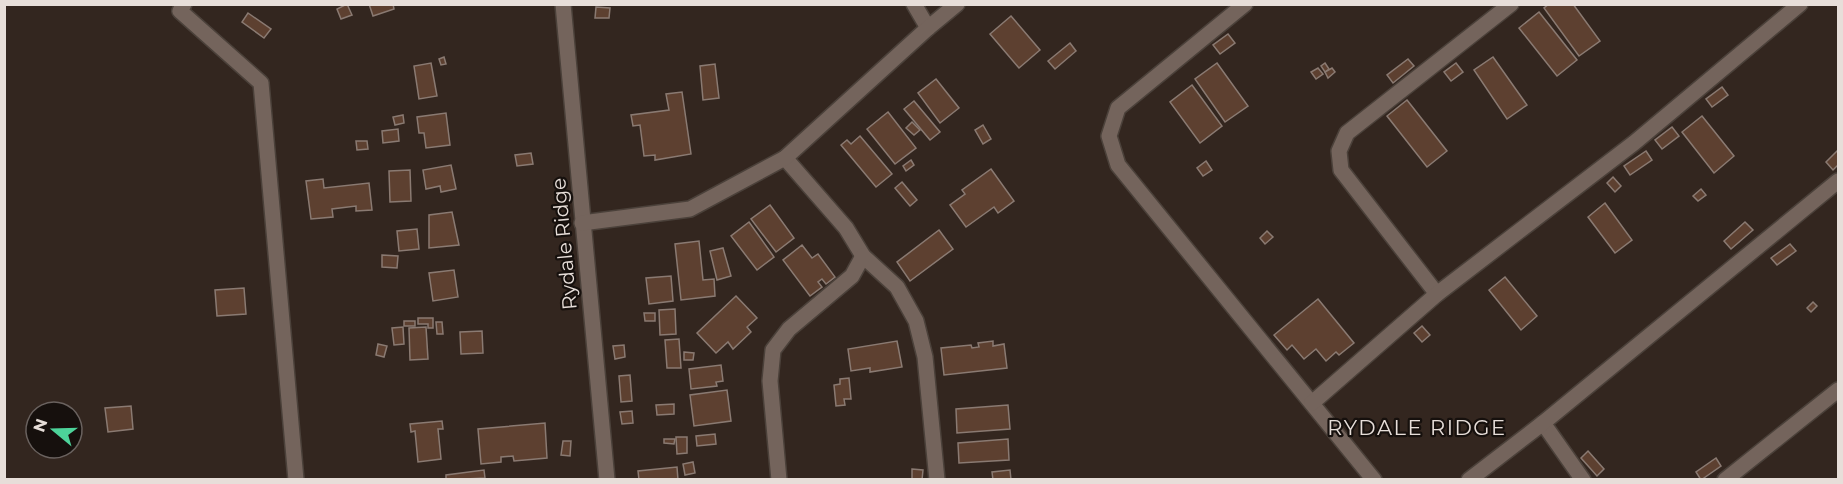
<svg xmlns="http://www.w3.org/2000/svg" width="1843" height="484" font-family="Montserrat,sans-serif">
  <style>
    .building { fill: #5d4030; stroke: #8a7a72; stroke-width: 1.5 }
    .lines { fill: none; stroke-linecap: round; stroke-linejoin: round }
    .minor-casing { stroke: #4b413a; stroke-width: 18 }
    .minor { stroke: #74645c; stroke-width: 15 }
    .labels { text-anchor: middle; stroke-width: 4.5; stroke-linejoin: round; paint-order: stroke }
    .street-label { font-size: 20px; fill: #e7ded9; stroke: #16100d }
    .neighbourhood-label { font-size: 21px; letter-spacing: 1.5px; fill: #e7ded9; stroke: #16100d }
  </style>
  <rect width="100%" height="100%" fill="#33261f"/>
  <g class="building">
    <polygon points="347,4 352,15 341,19 337,9"/>
    <polygon points="369,4 393,4 394,9 373,16"/>
    <polygon points="1549,4 1573,4 1600,41 1579,56 1544,8"/>
    <polygon points="596,7 610,8 609,18 595,18"/>
    <polygon points="1539,12 1577,60 1557,76 1519,28"/>
    <polygon points="248,13 271,29 264,38 242,22"/>
    <polygon points="1011,16 1040,50 1019,68 990,34"/>
    <polygon points="1228,34 1235,43 1220,54 1213,45"/>
    <polygon points="1070,43 1076,51 1055,69 1048,61"/>
    <polygon points="444,57 446,64 441,65 439,59"/>
    <polygon points="1493,57 1527,105 1507,119 1474,70"/>
    <polygon points="1408,59 1414,66 1393,83 1387,75"/>
    <polygon points="431,63 437,96 419,99 414,66"/>
    <polygon points="1217,63 1248,106 1225,122 1195,79"/>
    <polygon points="1325,63 1329,69 1325,72 1321,66"/>
    <polygon points="1456,63 1463,72 1451,81 1444,72"/>
    <polygon points="715,64 719,98 703,100 700,66"/>
    <polygon points="1318,68 1323,74 1316,79 1311,72"/>
    <polygon points="1332,68 1335,72 1328,78 1325,72"/>
    <polygon points="936,79 959,108 940,123 918,93"/>
    <polygon points="1192,85 1222,126 1200,143 1170,102"/>
    <polygon points="1722,87 1728,95 1712,107 1706,99"/>
    <polygon points="682,92 691,154 655,160 655,155 644,156 640,125 633,126 631,115 669,110 666,94"/>
    <polygon points="1407,100 1447,151 1427,167 1387,116"/>
    <polygon points="914,101 940,132 930,140 904,109"/>
    <polygon points="888,112 916,148 895,164 867,129"/>
    <polygon points="446,113 450,145 426,148 424,133 419,133 417,117"/>
    <polygon points="403,115 404,123 395,125 393,117"/>
    <polygon points="1702,116 1734,156 1714,173 1682,132"/>
    <polygon points="912,122 920,130 914,135 906,128"/>
    <polygon points="983,125 991,139 983,144 975,130"/>
    <polygon points="1672,127 1679,136 1662,149 1655,140"/>
    <polygon points="398,129 399,141 383,143 382,131"/>
    <polygon points="860,136 892,174 876,187 841,145 847,140 851,144"/>
    <polygon points="356,141 367,141 368,149 357,150"/>
    <polygon points="1838,150 1838,165 1833,170 1826,162"/>
    <polygon points="1646,151 1652,160 1630,175 1624,166"/>
    <polygon points="531,153 533,164 517,166 515,155"/>
    <polygon points="911,160 914,165 906,171 903,166"/>
    <polygon points="1206,161 1212,170 1203,176 1197,168"/>
    <polygon points="451,165 456,189 441,192 440,186 426,189 423,170"/>
    <polygon points="991,169 1014,201 998,213 994,207 966,227 950,205 965,194 962,190"/>
    <polygon points="410,170 411,201 390,202 389,171"/>
    <polygon points="1613,177 1621,186 1615,192 1607,183"/>
    <polygon points="323,179 324,188 369,183 372,210 356,211 356,206 332,209 333,217 311,219 306,181"/>
    <polygon points="902,182 917,200 910,206 895,188"/>
    <polygon points="1701,189 1706,195 1698,201 1693,196"/>
    <polygon points="1605,203 1632,240 1615,253 1588,217"/>
    <polygon points="770,205 794,238 776,252 751,219"/>
    <polygon points="452,212 459,245 429,248 429,215"/>
    <polygon points="749,222 774,257 757,270 731,236"/>
    <polygon points="1745,222 1753,230 1731,249 1724,241"/>
    <polygon points="417,229 419,249 399,251 397,231"/>
    <polygon points="939,230 953,249 910,281 897,262"/>
    <polygon points="1267,231 1273,237 1265,244 1260,238"/>
    <polygon points="699,241 703,280 714,279 715,296 681,300 675,244"/>
    <polygon points="1790,244 1796,251 1777,265 1771,258"/>
    <polygon points="802,245 812,258 818,254 835,277 826,284 822,279 818,282 822,287 810,296 783,260"/>
    <polygon points="723,248 731,276 717,280 710,251"/>
    <polygon points="382,255 398,256 397,268 382,267"/>
    <polygon points="454,270 458,297 433,301 429,273"/>
    <polygon points="671,276 673,301 649,304 646,278"/>
    <polygon points="1505,277 1537,316 1521,330 1489,290"/>
    <polygon points="244,288 246,314 217,316 215,290"/>
    <polygon points="736,296 757,318 747,327 751,332 733,349 728,342 716,353 697,333"/>
    <polygon points="1318,299 1354,343 1339,355 1336,352 1326,361 1316,349 1304,359 1292,345 1287,350 1274,335"/>
    <polygon points="1813,302 1817,306 1811,312 1807,308"/>
    <polygon points="675,309 676,334 660,335 659,310"/>
    <polygon points="644,313 655,313 655,321 645,321"/>
    <polygon points="418,318 433,318 433,328 428,328 428,324 418,324"/>
    <rect x="404" y="321" width="11" height="5"/>
    <polygon points="436,322 442,322 443,334 437,334"/>
    <polygon points="1422,326 1430,335 1422,342 1414,333"/>
    <polygon points="403,327 404,344 394,345 392,328"/>
    <polygon points="426,327 428,359 410,360 409,328"/>
    <polygon points="482,331 483,353 461,354 460,332"/>
    <polygon points="679,339 681,368 667,368 665,340"/>
    <polygon points="897,341 902,367 870,372 870,368 851,371 848,349"/>
    <polygon points="993,341 993,346 1004,344 1007,368 944,375 941,348 971,345 972,348 979,347 978,343"/>
    <polygon points="378,344 387,346 384,357 376,355"/>
    <polygon points="624,345 625,357 615,359 613,346"/>
    <polygon points="684,352 694,353 693,360 684,360"/>
    <polygon points="721,365 723,381 716,382 717,386 691,389 689,369"/>
    <polygon points="630,375 632,401 621,402 619,376"/>
    <polygon points="849,378 851,399 844,399 845,405 836,406 834,385 840,384 840,379"/>
    <polygon points="727,390 731,421 694,426 690,395"/>
    <polygon points="674,404 674,414 657,415 656,405"/>
    <polygon points="1008,405 1010,429 957,433 956,409"/>
    <polygon points="131,406 133,429 108,432 105,408"/>
    <polygon points="632,411 633,423 622,424 620,412"/>
    <polygon points="33,415 36,416 36,425 29,423"/>
    <polygon points="442,421 443,429 438,429 441,459 418,462 415,431 411,432 410,424"/>
    <polygon points="545,423 547,458 514,461 513,456 501,457 501,462 481,464 478,429"/>
    <polygon points="715,434 716,444 697,446 696,436"/>
    <polygon points="676,437 687,437 687,453 677,454"/>
    <polygon points="664,439 675,439 674,444 664,443"/>
    <polygon points="1008,439 1009,460 959,463 958,443"/>
    <polygon points="563,441 571,441 570,456 561,455"/>
    <polygon points="1588,451 1604,469 1597,476 1581,458"/>
    <polygon points="1716,458 1721,466 1701,480 1696,472"/>
    <polygon points="693,462 695,473 685,475 683,464"/>
    <polygon points="677,467 678,480 639,480 638,471"/>
    <polygon points="912,469 923,470 922,480 912,480"/>
    <polygon points="484,470 485,478 446,480 446,475"/>
    <polygon points="1010,470 1011,480 993,480 992,472"/>
  </g>
  <g class="lines">
    <defs>
      <g id="minor">
        <polyline points="184,4 180,11 261,83 296,480"/>
        <polyline points="563,4 607,480"/>
        <polyline points="914,4 928,28"/>
        <polyline points="1245,4 1118,108 1109,136 1118,165 1374,480"/>
        <polyline points="785,158 846,228 863,256 897,287 916,321 925,357 937,480"/>
        <polyline points="582,223 690,209 785,158 928,28 957,4"/>
        <polyline points="1437,294 1341,170 1339,151 1347,133 1511,4"/>
        <polyline points="1312,403 1437,294 1634,143 1800,4"/>
        <polyline points="1543,423 1583,480"/>
        <polyline points="779,480 770,381 773,350 789,329 852,276 863,256"/>
        <polyline points="1469,480 1543,423 1838,181"/>
        <polyline points="1725,480 1838,390"/>
      </g>
    </defs>
    <use href="#minor" class="minor-casing"/>
    <use href="#minor" class="minor"/>
  </g>
  <g class="labels">
    <g class="street-label">
      <text transform="translate(564 244) rotate(-95)" y="7">Rydale Ridge</text>
    </g>
    <g class="neighbourhood-label">
      <text x="1417" y="435">RYDALE RIDGE</text>
    </g>
  </g>
  <rect width="1843" height="484" fill="none" stroke="#e7ded9" stroke-width="12"/>
  <g transform="translate(54 430) rotate(289)"><circle r="28" fill="#16100d" stroke="#6a625f" stroke-width="1.5"/>
  <path d="M0-4.5L10 22L0 15L-10 22Z" fill="#4dd39a"/>
  <text y="-9" font-size="16" font-weight="bold" text-anchor="middle" fill="#e7ded9">N</text>
  </g>
</svg>
